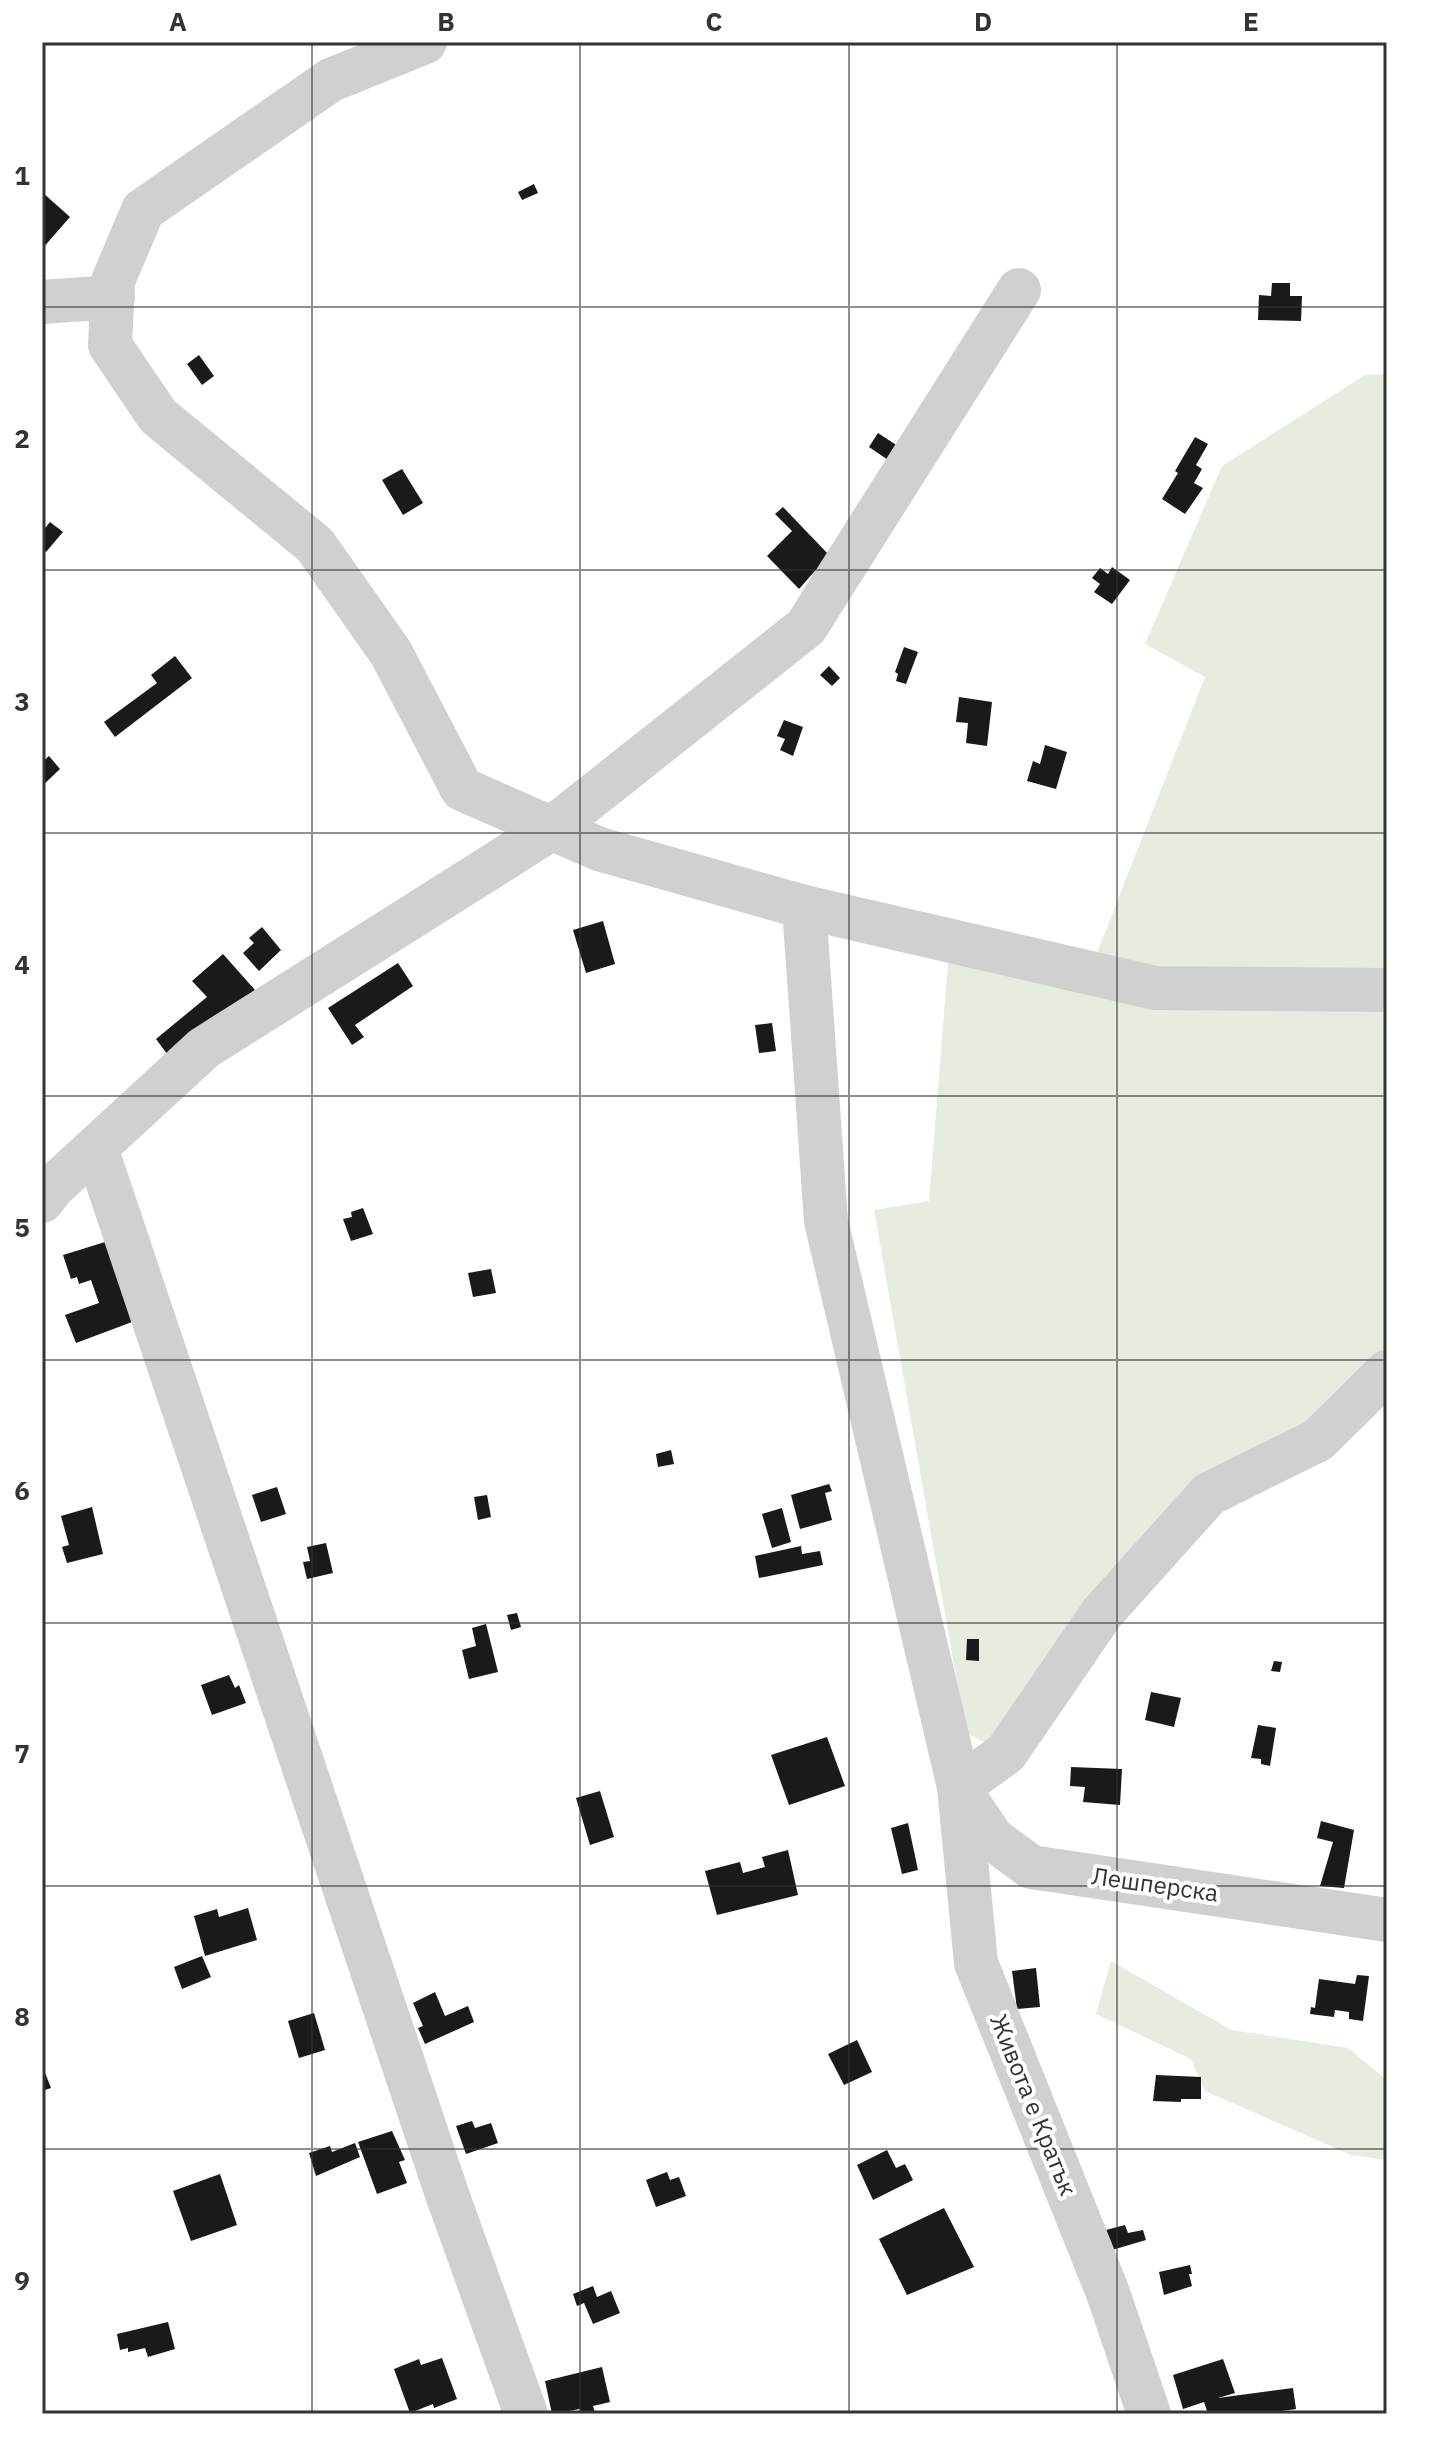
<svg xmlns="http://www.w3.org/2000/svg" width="1429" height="2456" font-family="'IBM Plex Sans',sans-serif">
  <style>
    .green { fill: #e6ecdf }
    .building { fill: #1a1a1a }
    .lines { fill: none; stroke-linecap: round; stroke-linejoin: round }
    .minor { stroke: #d0d0d0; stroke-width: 44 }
    .grid { fill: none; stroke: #333; stroke-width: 2; stroke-opacity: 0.55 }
    .labels { text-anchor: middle; stroke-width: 8; stroke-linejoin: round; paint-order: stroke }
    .street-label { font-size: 24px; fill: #333; stroke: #fff }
    .neatline { fill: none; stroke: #333; stroke-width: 3 }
    .grid-label { font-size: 26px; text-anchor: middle; font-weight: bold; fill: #333 }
  </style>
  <rect width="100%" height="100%" fill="#fff"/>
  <g class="green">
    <polygon points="1387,374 1387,1372 1209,1494 1006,1753 966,1733 874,1210 929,1201 948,963 1083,989 1205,677 1145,644 1222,466 1365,375"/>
    <polygon points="1111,1961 1231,2030 1348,2048 1387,2080 1387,2160 1351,2155 1205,2091 1191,2059 1096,2014"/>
  </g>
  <g class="building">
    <polygon points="534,184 538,193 522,200 518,192"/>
    <polygon points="42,192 70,217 42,249"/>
    <polygon points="1272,283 1290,283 1290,296 1302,296 1301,321 1258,320 1259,295 1271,296"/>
    <polygon points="199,355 214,376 202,385 187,364"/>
    <polygon points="878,433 907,452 897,466 869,447"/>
    <polygon points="1195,437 1208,444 1196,465 1202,469 1194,483 1203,488 1185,514 1162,499 1178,473 1175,471"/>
    <polygon points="402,469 423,503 403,515 382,480"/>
    <polygon points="783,507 829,555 799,589 767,556 792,531 775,514"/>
    <polygon points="50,522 63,532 46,552 42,548 42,532"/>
    <polygon points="1112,567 1130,580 1112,604 1094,592 1100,584 1092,578 1100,568 1108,574"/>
    <polygon points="904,647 918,652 906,684 896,681 898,674 895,672"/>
    <polygon points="175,656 192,678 115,737 104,722 157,683 151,675"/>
    <polygon points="829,666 840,678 832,686 820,675"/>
    <polygon points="959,697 992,702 987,746 966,743 968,723 956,722"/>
    <polygon points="784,720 803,727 793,756 780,750 785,739 777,736"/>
    <polygon points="1045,745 1067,752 1056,789 1027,781 1033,761 1040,764"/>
    <polygon points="49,756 60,769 42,786 42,762"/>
    <polygon points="603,921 615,964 586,973 573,930"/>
    <polygon points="262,927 281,950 259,971 243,953 254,943 249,938"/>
    <polygon points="223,954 255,990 173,1062 156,1039 207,997 192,981"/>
    <polygon points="398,963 413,986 355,1025 364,1037 352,1045 328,1008"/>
    <polygon points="772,1023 776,1051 759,1053 755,1025"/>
    <polygon points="363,1208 373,1234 351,1241 343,1219 352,1217 351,1212"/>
    <polygon points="105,1242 132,1322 76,1343 65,1315 99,1303 91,1280 79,1284 77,1277 71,1279 63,1255"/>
    <polygon points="491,1269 496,1293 473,1297 468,1273"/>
    <polygon points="671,1450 674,1464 658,1467 656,1454"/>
    <polygon points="829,1484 832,1491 825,1493 832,1520 800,1529 791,1495"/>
    <polygon points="277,1487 286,1514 261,1522 252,1495"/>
    <polygon points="487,1495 491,1517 478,1520 474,1497"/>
    <polygon points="92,1507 103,1554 67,1563 62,1547 69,1545 61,1516"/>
    <polygon points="782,1508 791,1542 772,1548 762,1514"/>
    <polygon points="326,1543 333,1573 307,1579 303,1562 310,1561 307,1547"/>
    <polygon points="801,1546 802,1554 820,1551 823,1565 759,1578 755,1556"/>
    <polygon points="517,1613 521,1627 511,1630 507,1615"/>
    <polygon points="486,1624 498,1672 469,1679 462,1650 476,1646 472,1628"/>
    <polygon points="967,1639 979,1639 979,1661 966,1660"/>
    <polygon points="1274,1661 1282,1662 1280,1672 1271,1671"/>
    <polygon points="229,1675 235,1688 239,1685 246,1703 212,1715 201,1685"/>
    <polygon points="1151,1692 1181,1698 1174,1727 1145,1720"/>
    <polygon points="1258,1725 1276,1728 1270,1766 1261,1764 1261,1759 1251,1758"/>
    <polygon points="827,1737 845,1786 789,1805 771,1755"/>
    <polygon points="1071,1767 1122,1769 1120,1805 1083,1802 1085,1787 1070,1786"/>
    <polygon points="600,1791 614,1837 590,1845 576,1798"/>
    <polygon points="1321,1821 1354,1830 1344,1888 1320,1886 1333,1842 1317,1838"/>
    <polygon points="908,1823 918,1870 902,1874 891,1828"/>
    <polygon points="788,1850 798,1895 717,1915 705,1871 740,1862 743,1873 765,1867 762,1857"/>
    <polygon points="248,1908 257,1940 205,1956 194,1916 217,1909 219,1917"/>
    <polygon points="202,1956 211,1977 182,1989 174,1967"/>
    <polygon points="1036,1968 1040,2007 1017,2009 1012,1971"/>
    <polygon points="1357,1975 1369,1976 1363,2021 1349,2019 1349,2012 1335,2010 1334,2017 1310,2014 1311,2007 1315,2008 1319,1979 1355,1984"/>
    <polygon points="435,1992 445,2016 468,2006 474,2022 425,2044 418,2028 423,2026 413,2003"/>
    <polygon points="314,2013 325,2050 299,2058 288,2021"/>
    <polygon points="857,2040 872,2072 844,2085 828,2054"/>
    <polygon points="42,2065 51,2088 42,2091"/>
    <polygon points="1156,2075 1201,2077 1201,2099 1181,2099 1181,2102 1153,2101"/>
    <polygon points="472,2121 475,2128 491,2123 498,2143 466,2154 456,2126"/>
    <polygon points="392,2131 405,2160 399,2162 407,2183 377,2194 358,2142"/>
    <polygon points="355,2143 360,2157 316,2176 309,2153 330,2146 332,2152"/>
    <polygon points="887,2150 896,2168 905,2164 913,2180 873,2200 857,2165"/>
    <polygon points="667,2172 670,2180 679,2177 686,2196 656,2207 646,2180"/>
    <polygon points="220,2174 237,2225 191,2241 173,2191"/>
    <polygon points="944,2208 974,2267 907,2295 879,2239"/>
    <polygon points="1125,2225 1128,2233 1143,2230 1146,2240 1112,2250 1106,2230"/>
    <polygon points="1190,2265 1192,2274 1189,2274 1192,2286 1164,2295 1159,2272"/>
    <polygon points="593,2286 597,2297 611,2291 620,2313 593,2324 584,2303 577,2306 573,2294"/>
    <polygon points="168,2322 175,2349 148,2357 145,2348 128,2352 128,2348 120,2350 117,2334"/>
    <polygon points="442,2358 457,2399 434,2408 433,2404 410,2413 394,2369 419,2359 421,2365"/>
    <polygon points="1223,2359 1235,2393 1218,2398 1293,2388 1296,2409 1262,2414 1208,2414 1204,2402 1183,2409 1173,2375"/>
    <polygon points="602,2367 610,2402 593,2406 595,2413 590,2414 581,2414 580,2409 552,2414 545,2381"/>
  </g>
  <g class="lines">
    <g class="minor">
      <polyline points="425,42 331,80 143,210 113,281 110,345 158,416 315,545 391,653 462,789 599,849 804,907 826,1221 959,1787 976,1963 1108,2293 1149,2414"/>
      <polyline points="42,302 113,297"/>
      <polyline points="804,907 1155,988 1387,990"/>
      <polyline points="96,1148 447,2194 526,2414"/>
      <polyline points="42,1201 53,1187 204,1048 551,829 806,627 1019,290"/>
      <polyline points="959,1787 1006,1753 1102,1613 1209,1494 1318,1440 1387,1372"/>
      <polyline points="962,1793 992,1838 1031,1867 1387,1920"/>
    </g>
  </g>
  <path class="grid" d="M312,42V2414M580,42V2414M849,42V2414M1117,42V2414M42,307H1387M42,570H1387M42,833H1387M42,1096H1387M42,1360H1387M42,1623H1387M42,1886H1387M42,2149H1387"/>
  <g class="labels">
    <g class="street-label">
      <text transform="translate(1155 1885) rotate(8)" y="8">Лешперска</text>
      <text transform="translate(1033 2105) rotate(68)" y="8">Живота е Кратък</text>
    </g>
  </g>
  <rect width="1429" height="2456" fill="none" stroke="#ffffff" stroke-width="88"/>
  <rect x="44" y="44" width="1341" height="2368" class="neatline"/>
  <g class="grid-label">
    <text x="178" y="31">A</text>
    <text x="446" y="31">B</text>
    <text x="714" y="31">C</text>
    <text x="983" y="31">D</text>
    <text x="1251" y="31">E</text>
    <text x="22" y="185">1</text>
    <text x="22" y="448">2</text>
    <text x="22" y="711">3</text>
    <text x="22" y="974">4</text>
    <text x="22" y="1237">5</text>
    <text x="22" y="1500">6</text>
    <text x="22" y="1763">7</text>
    <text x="22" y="2026">8</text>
    <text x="22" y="2290">9</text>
  </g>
</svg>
